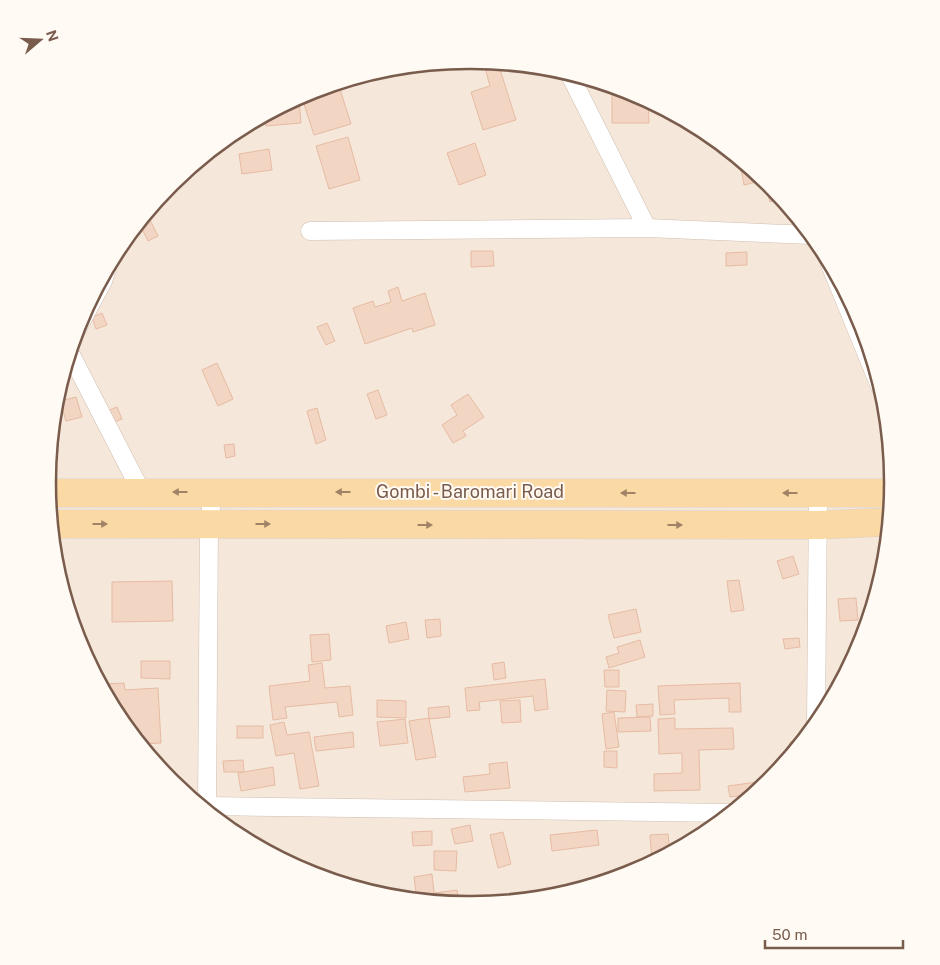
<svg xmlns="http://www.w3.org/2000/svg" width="940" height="965" font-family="'Public Sans',sans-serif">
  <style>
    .residential { fill: #f5e8da }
    .building { fill: #f3d5c3; stroke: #e6bba3 }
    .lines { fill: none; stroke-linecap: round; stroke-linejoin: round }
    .minor-casing { stroke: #d1beb0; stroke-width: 19 }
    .primary-casing { stroke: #dad1cd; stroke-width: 29 }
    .minor { stroke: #fff; stroke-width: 18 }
    .primary { stroke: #fbd9a5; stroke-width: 28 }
    .oneway { fill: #a18267 }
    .labels { text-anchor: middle; stroke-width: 4; stroke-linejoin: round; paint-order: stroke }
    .street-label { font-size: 18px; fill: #7a5c4d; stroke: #fffaf3 }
    .rim { fill: none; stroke: #7a5c4d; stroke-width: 2.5 }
  </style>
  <rect width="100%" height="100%" fill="#fdf6ec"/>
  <circle class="residential" cx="470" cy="482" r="421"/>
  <g class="building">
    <polygon points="483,61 498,63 516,120 483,130 471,92 490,86"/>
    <polygon points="339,86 351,124 314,135 302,98"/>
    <polygon points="612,90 625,90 648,101 649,123 612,123"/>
    <polygon points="299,99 301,123 266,126 265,115 295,100"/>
    <polygon points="348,137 360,180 329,189 316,146"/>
    <polygon points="475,143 486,175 459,185 447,153"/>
    <polygon points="269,149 272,170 242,174 239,154"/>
    <polygon points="740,164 744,164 754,172 756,182 744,185"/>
    <polygon points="763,179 769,184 781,198 770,202"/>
    <polygon points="149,218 158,236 148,241 139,223"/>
    <polygon points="471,251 493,251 494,266 471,267"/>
    <polygon points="747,252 747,265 726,266 726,253"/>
    <polygon points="398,287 402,301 425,293 435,325 413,332 412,328 365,344 353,308 373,301 375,307 391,302 388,291"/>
    <polygon points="102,313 107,325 96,329 92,317"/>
    <polygon points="327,323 335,341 326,345 317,327"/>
    <polygon points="217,363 233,399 218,406 202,370"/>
    <polygon points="378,390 387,415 376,419 367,394"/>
    <polygon points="468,394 484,417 463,431 466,436 453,443 442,425 457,415 451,405"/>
    <polygon points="76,397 82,417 66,421 60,401"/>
    <polygon points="117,407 122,419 111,423 107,411"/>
    <polygon points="317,408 326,440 316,444 307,411"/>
    <polygon points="234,444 235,456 226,458 224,445"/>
    <polygon points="793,556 799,574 783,579 777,561"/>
    <polygon points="739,580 744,610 731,612 727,581"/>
    <polygon points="172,581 173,621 112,622 112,582"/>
    <polygon points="856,598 858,620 840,621 838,599"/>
    <polygon points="636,609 641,632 614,638 608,615"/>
    <polygon points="440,619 441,636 427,638 425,620"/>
    <polygon points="406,622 409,639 389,643 386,626"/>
    <polygon points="329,634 331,660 312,662 310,635"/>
    <polygon points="799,638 800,647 785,649 783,639"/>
    <polygon points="640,640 645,657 609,668 606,657 619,653 617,647"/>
    <polygon points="141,661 170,661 170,679 141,678"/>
    <polygon points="504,662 506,678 494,680 492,664"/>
    <polygon points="322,663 325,688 350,686 353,715 339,717 337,702 285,707 287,718 273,720 269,686 310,681 308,665"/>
    <polygon points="604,670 619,670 619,687 605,687"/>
    <polygon points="545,679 548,709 535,711 533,696 479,702 480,710 467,711 465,688"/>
    <polygon points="124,683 125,690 158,688 161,743 141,744 119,717 104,691 104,684"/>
    <polygon points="740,683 741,712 729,712 729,698 674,700 675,714 660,715 658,686"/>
    <polygon points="607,690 626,691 625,712 606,711"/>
    <polygon points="377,700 406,701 406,718 377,717"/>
    <polygon points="520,700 521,722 502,723 500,701"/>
    <polygon points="653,704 653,716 637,717 636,705"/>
    <polygon points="449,706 450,717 429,719 428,708"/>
    <polygon points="614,712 619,747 606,749 602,714"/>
    <polygon points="650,717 651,731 618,732 618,718"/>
    <polygon points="429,718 436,757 416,760 409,721"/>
    <polygon points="675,718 675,729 733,728 734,749 699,750 700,790 654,791 654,774 682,773 682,753 659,754 658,719"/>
    <polygon points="405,719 408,743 380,746 377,722"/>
    <polygon points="284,722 287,735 309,732 319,786 300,789 294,753 276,756 270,725"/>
    <rect x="237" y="726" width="26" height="12"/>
    <polygon points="353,732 354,747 316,751 314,737"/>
    <polygon points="802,741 790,755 790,742"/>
    <polygon points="604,751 617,751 617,768 604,767"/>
    <polygon points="243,760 244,772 224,772 223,761"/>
    <polygon points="507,762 510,788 465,792 463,777 490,774 489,764"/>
    <polygon points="273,767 275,785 241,791 238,773"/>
    <polygon points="764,781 765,785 754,794 730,797 728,786"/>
    <polygon points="470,825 473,841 455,844 451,829"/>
    <polygon points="597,830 599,845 552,851 550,835"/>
    <polygon points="432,831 432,845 413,846 412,832"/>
    <polygon points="503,832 511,864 498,868 490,835"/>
    <polygon points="668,834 670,853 652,862 650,835"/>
    <polygon points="434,851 457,851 456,871 434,870"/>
    <polygon points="432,874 434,893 457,890 459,902 450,903 417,900 414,877"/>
  </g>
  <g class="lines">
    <defs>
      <g id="minor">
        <polyline points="569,73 647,228"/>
        <polyline points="310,231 647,228 811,235"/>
        <polyline points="829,262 881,389"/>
        <polyline points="76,331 103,281 107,269"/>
        <polyline points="70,353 142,493"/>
        <polyline points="816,724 818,493"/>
        <polyline points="207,806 730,813"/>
        <polyline points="207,811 209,524 213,492"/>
      </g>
      <g id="primary">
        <polyline points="49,493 891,493"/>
        <polyline points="52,524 818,525 889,522"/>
      </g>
    </defs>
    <use href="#minor" class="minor-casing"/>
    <use href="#primary" class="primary-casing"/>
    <use href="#minor" class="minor"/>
    <use href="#primary" class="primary"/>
  </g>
  <defs><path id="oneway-solid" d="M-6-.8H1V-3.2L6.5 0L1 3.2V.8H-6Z" transform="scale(1.25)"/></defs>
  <g class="oneway">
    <use href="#oneway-solid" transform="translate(180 492) rotate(180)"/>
    <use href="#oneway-solid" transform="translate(343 492) rotate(-180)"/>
    <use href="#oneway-solid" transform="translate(628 493) rotate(-180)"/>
    <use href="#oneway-solid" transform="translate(790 493) rotate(-180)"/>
    <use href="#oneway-solid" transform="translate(100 524)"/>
    <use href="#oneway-solid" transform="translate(263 524)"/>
    <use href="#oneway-solid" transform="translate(425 525)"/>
    <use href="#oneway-solid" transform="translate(675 525)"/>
  </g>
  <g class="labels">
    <g class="street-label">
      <text x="470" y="498">Gombi - Baromari Road</text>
    </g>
  </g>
  <path d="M0 0H940V965H0ZM469 69H471A413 413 0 0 1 884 482V483A413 413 0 0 1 471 896H469A413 413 0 0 1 56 483V482A413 413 0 0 1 469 69Z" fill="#fffaf3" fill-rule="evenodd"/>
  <path class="rim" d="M469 69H471A413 413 0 0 1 884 482V483A413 413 0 0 1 471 896H469A413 413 0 0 1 56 483V482A413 413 0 0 1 469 69Z"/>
  <g transform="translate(40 40) rotate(71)" stroke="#fffaf3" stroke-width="4" paint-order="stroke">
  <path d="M0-4L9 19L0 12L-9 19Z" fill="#7a5c4d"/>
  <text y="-8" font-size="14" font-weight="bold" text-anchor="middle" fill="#7a5c4d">N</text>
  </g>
  <path d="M765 940v8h138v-8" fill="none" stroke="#7a5c4d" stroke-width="2.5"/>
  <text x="772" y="940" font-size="15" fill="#7a5c4d" stroke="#fffaf3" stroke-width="4" paint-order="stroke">50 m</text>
</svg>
